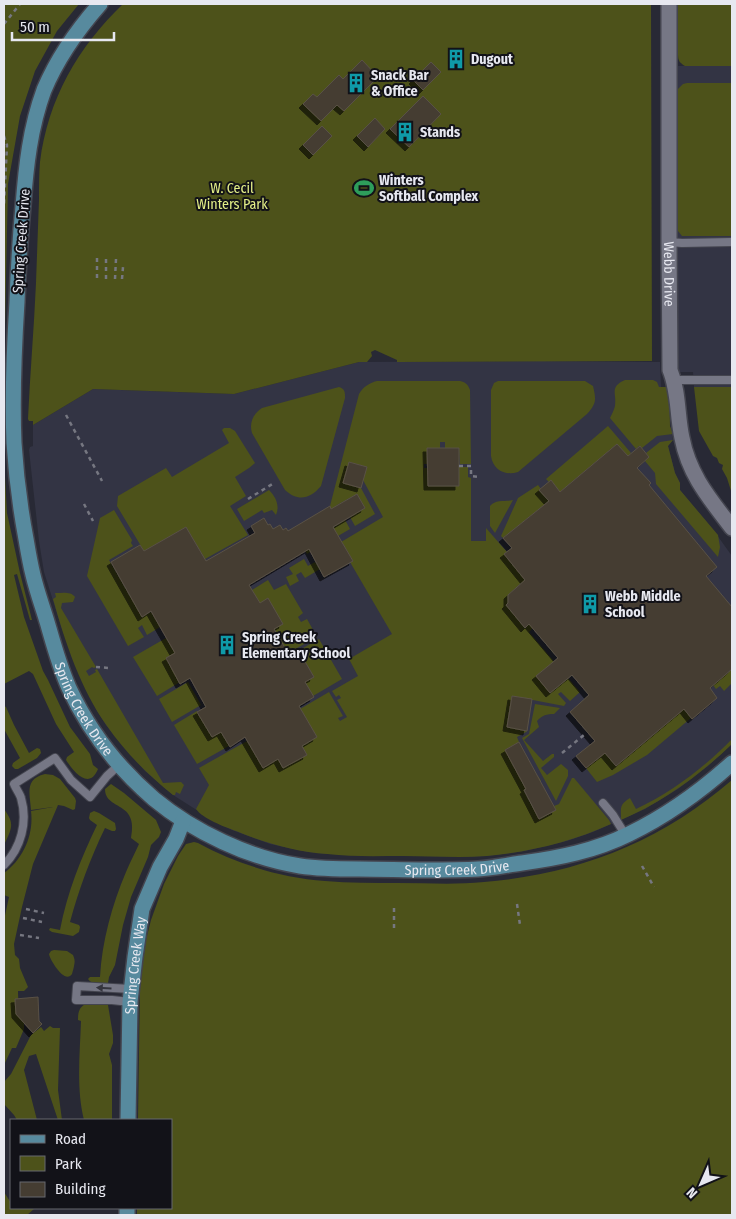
<svg xmlns="http://www.w3.org/2000/svg" width="736" height="1219" font-family="'Fira Sans Condensed',sans-serif">
  <style>
    .built { fill: #333444 }
    .green { fill: #4d521a }
    .building { fill: #453d32; stroke: #595145; filter: url(#shadow) }
    .lines { fill: none; stroke-linecap: round; stroke-linejoin: round }
    .lane-casing { stroke: #44454f; stroke-width: 10 }
    .street-casing { stroke: #44454f; stroke-width: 18 }
    .secondary-casing { stroke: #44454f; stroke-width: 18 }
    .path { stroke: #767781; stroke-width: 2.5; stroke-dasharray: 4 4; stroke-linecap: butt }
    .lane { stroke: #767785; stroke-width: 8 }
    .street { stroke: #767785; stroke-width: 15 }
    .secondary { stroke: #578a9e; stroke-width: 15 }
    .oneway { fill: #35353e }
    .labels { text-anchor: middle; stroke-width: 4; stroke-linejoin: round; paint-order: stroke }
    .poi-label { font-size: 14px; font-weight: bold; fill: #e7e8f0; stroke: #121218; text-anchor: start }
    .park-label { font-size: 14px; fill: #e3ee87; stroke: #121218 }
    .street-label { font-size: 14px; fill: #e7e8f0; stroke: #121218 }
  </style>
  <defs>
    <filter id="shadow"><feDropShadow dx="-4" dy="4" stdDeviation="0" flood-color="#0009"/></filter>
  </defs>
  <rect width="100%" height="100%" fill="#282935"/>
  <g class="built">
    <polygon points="678,66 732,66 732,387 694,387 693,372 678,372 676,251"/>
    <polygon points="542,361 660,362 661,387 669,387 670,426 673,440 668,446 675,473 680,483 680,490 714,531 732,556 732,744 708,766 678,789 645,809 593,832 567,841 525,851 487,856 463,857 327,854 308,852 270,844 232,830 214,821 173,795 145,771 118,740 106,725 96,709 79,673 62,629 44,572 39,541 29,450 30,447 33,446 33,425 93,389 234,394 359,362"/>
  </g>
  <g class="green">
    <polygon points="4,4 79,4 57,31 35,71 20,116 8,184 4,375"/>
    <path d="M123,4H651L652,361L397,362V360L375,350L371,352L372,356L367,362H359L234,394L93,389L33,425V421H29L28,419C30,374 34,328 36,283C37,255 38,227 39,200C39,187 39,174 40,162C48,99 78,47 123,4Z"/>
    <path d="M678,4H732V66H685C680,63 678,61 678,55Z"/>
    <polygon points="687,83 732,83 732,236 682,236 678,231 678,89 683,84"/>
    <path d="M625,380H653L657,382L659,387H669L670,426L673,434L657,436L642,448L639,446L636,449L610,418C612,414 614,410 615,406C617,393 609,387 625,380Z"/>
    <path d="M377,381H460C465,382 468,384 470,390L471,464H460L459,448H445V442H440V448L427,449V464H424V468H428V486H459V467H468V477L471,478V541H486V528L507,552L504,554L527,582L521,583L508,595V603L506,605L525,628L531,622L535,626L529,632L580,692L570,701L561,692L558,694L566,703L564,706L512,696L507,727L527,731L526,732L517,737L519,742L505,750L523,784L538,776L541,781L524,791L539,819L556,810L554,806L559,804L572,778H574L609,820L611,824C572,842 529,852 487,856C459,858 431,856 403,856C378,856 352,857 327,854C296,852 265,843 236,831C225,827 203,819 196,809L209,785L199,768L247,741L263,768L278,759L283,768L307,755L302,746L300,709L329,692L343,716L338,718L340,721L347,717L337,700L341,698L339,695L336,697L332,691L358,676L349,659L392,634L350,562L353,561L343,544L331,548L383,517L363,480L367,467L349,462L344,483L361,488L375,514L355,526L350,517L365,508L357,494L337,505L350,529L307,554L304,549L340,523L330,506L359,394C363,387 369,383 377,381Z"/>
    <path d="M498,381H585L593,386C596,399 597,403 587,414L518,472C505,476 493,470 491,456V390L494,383Z"/>
    <path d="M339,387C345,389 345,392 345,398L321,486C310,499 298,502 285,490L252,433C249,423 253,414 262,408Z"/>
    <polygon points="694,387 732,387 732,494 727,478 722,469 723,465 719,463 717,458 713,456 699,431"/>
    <polygon points="608,426 631,453 628,456 617,444 560,492 551,481 549,482 546,479"/>
    <polygon points="224,428 230,428 235,431 255,463 249,468 235,477 246,496 230,506 248,535 205,559 186,527 144,551 117,506 118,496 166,468 172,477 229,443 222,430"/>
    <polygon points="673,440 668,446 675,473 680,483 680,490 718,535 720,547 718,557 656,484 655,473 645,461 649,457 646,453 660,442"/>
    <path d="M4,458L7,513L20,573L32,620H30L17,574L14,575L24,617L43,671L48,680L70,727L90,754L93,765L98,769C89,791 73,771 66,760L67,757L74,752L56,724L33,674L29,671L4,684Z"/>
    <polygon points="538,485 541,489 540,490 549,501 503,538 501,536 518,498"/>
    <path d="M269,490C276,497 280,506 276,515L272,510L264,513L262,510L244,521L237,509Z"/>
    <path d="M513,500L495,533L490,526V506C496,499 504,502 513,500Z"/>
    <polygon points="114,510 132,540 131,543 133,546 109,560 142,617 151,612 160,627 147,635 142,625 138,628 144,637 128,646 87,576 100,518"/>
    <polygon points="304,559 308,566 315,562 320,569 305,578 301,572 296,575 299,581 290,586 286,577 293,574 289,568"/>
    <polygon points="268,580 274,590 286,584 303,613 298,617 301,622 307,619 317,637 288,653 252,590"/>
    <path d="M55,593C62,593 71,591 75,597L73,602L62,603L61,608L96,667L94,668L92,667L86,671L89,676L96,672L95,670L97,669L163,783L181,782L184,785L180,794L176,792L175,795H173C148,775 125,752 107,726C81,690 65,642 53,599L56,597Z"/>
    <polygon points="166,638 175,653 166,659 180,682 157,696 133,657"/>
    <polygon points="319,639 342,679 313,696 305,682 314,677 300,653 291,658 289,656"/>
    <polygon points="732,669 732,683 724,691 720,686 716,689 713,685"/>
    <polygon points="188,682 201,705 172,722 159,699"/>
    <path d="M535,704L560,708L554,714C547,714 542,715 537,721L539,727L524,740L543,761L552,754H554V757L541,768L547,775L561,764L568,770V776L556,801L522,738L529,734Z"/>
    <polygon points="4,706 6,707 14,725 29,753 37,748 40,749 41,753 37,758 18,769 15,769 12,766 13,763 20,758 4,729"/>
    <polygon points="684,709 691,718 647,755 613,775 597,782 586,768 604,752 616,766"/>
    <polygon points="197,711 212,737 221,732 229,746 197,764 174,725"/>
    <path d="M732,739V744C700,775 663,802 621,820C621,807 619,805 630,798L636,809C672,792 705,767 732,739Z"/>
    <path d="M45,774L53,775L60,779L75,798L76,801L75,809L73,810L64,806L58,805L33,864L22,907L14,944L15,955L19,959L20,968L28,987L24,991H18V993L19,1016L24,1022V1029L16,1048H12L4,1065V920L9,897L4,895V873C23,859 34,835 31,811L53,807L31,810C30,794 24,779 45,774Z"/>
    <path d="M732,780V1215H137V1208H171V1120H138L140,983L146,940L151,920L164,884L178,856L186,844L194,842L198,843C237,864 281,878 325,881C349,883 373,883 397,883C426,883 455,885 484,882C579,874 660,842 732,780Z"/>
    <path d="M111,784L124,793L156,820L161,832L159,837L151,845L148,857L131,897L123,925L115,965L109,977L108,983C102,983 92,985 88,979L90,977H100C102,941 112,905 126,872C130,862 135,853 139,844L131,838C139,800 105,811 105,789Z"/>
    <path d="M4,809C15,824 12,828 4,845Z"/>
    <path d="M94,811L99,813L115,823L116,829L115,831H112L105,828C90,859 79,889 70,922L79,925L80,927L79,932L73,936L52,932L49,930L50,928L60,930C67,893 81,858 97,825L90,820L89,818L90,813Z"/>
    <path d="M54,950L67,951L73,955C75,960 75,962 74,966C74,967 72,974 72,974C65,985 50,960 49,954L51,951Z"/>
    <path d="M87,1003L108,1005L113,1035V1043L109,1054L112,1065V1120H84C76,1088 80,1053 81,1021L78,1020C78,1012 79,1007 87,1003Z"/>
    <polygon points="50,1026 53,1028 60,1028 58,1090 62,1120 58,1120 36,1054 29,1056 24,1070 37,1120 17,1120 14,1115 4,1104 4,1082 11,1074 31,1035 41,1027 44,1031"/>
    <polygon points="4,1192 11,1203 11,1208 15,1208 16,1209 17,1208 32,1208 34,1209 27,1215 4,1215"/>
  </g>
  <g class="building">
    <polygon points="362,60 378,77 344,111 337,105 321,121 303,104 313,94 317,97 339,75 343,79"/>
    <polygon points="431,62 441,72 423,90 413,80"/>
    <polygon points="423,96 441,114 409,147 390,129"/>
    <polygon points="375,118 385,129 368,147 357,136"/>
    <polygon points="322,126 332,136 313,155 303,145"/>
    <polygon points="617,444 628,456 640,446 649,457 637,468 651,483 649,485 717,567 706,576 732,607 732,669 710,688 717,698 692,719 684,709 616,766 605,753 586,768 576,756 595,741 570,712 589,695 572,675 550,693 536,676 558,658 529,624 525,628 506,605 508,603 508,595 525,580 504,554 512,548 503,538 549,501 539,490 551,480 560,492"/>
    <polygon points="427,448 459,448 459,486 428,486"/>
    <polygon points="349,462 367,467 361,488 343,483"/>
    <polygon points="357,494 365,508 333,527 353,561 324,577 309,549 249,585 260,603 268,598 283,624 274,629 291,658 300,653 314,677 305,682 314,697 299,706 317,737 302,746 307,755 283,768 278,759 263,768 245,737 230,747 221,732 212,737 197,712 206,707 190,678 180,684 166,658 175,653 151,611 142,617 111,562 140,545 144,551 186,527 206,561 255,533 251,526 264,518 268,525 270,524 273,529 280,525 283,530 286,528 288,531 330,506 331,509"/>
    <polygon points="512,696 532,699 527,731 507,727"/>
    <polygon points="519,742 556,810 539,819 524,790 526,789 505,750"/>
    <polygon points="38,997 39,1021 42,1024 33,1033 16,1014 15,999"/>
  </g>
  <g class="lines">
    <defs>
      <g id="lane">
        <polyline points="669,242 682,243 732,242"/>
        <polyline points="674,380 732,380"/>
        <polyline points="603,803 613,815 626,836"/>
        <path d="M4,865C21,848 28,822 21,798C20,794 16,789 14,784L55,758L71,780L90,797L107,776L119,765"/>
        <polyline points="130,1002 112,1000 76,1000 77,986 131,989"/>
      </g>
      <g id="street">
        <path id="s1" d="M669,4V242L670,370C679,392 677,416 682,438C689,475 710,499 732,528"/>
      </g>
      <g id="secondary">
        <path id="s2" d="M100,4C78,29 57,59 44,90C30,128 26,167 23,206C20,238 18,270 17,302C14,349 12,396 14,443C16,475 20,507 26,539C28,551 30,563 33,575C37,592 43,608 48,625C54,646 60,668 69,688C89,731 118,768 154,799C194,832 249,858 300,866C320,869 340,869 359,869C382,869 404,870 426,870C443,870 461,870 478,869C493,868 507,865 522,863C558,858 595,851 629,834C666,816 701,791 732,763"/>
        <path id="s3" d="M128,1120L130,1002L135,957L142,909L160,867L176,839L183,821"/>
        <polyline points="127,1215 127,1208"/>
      </g>
    </defs>
    <use href="#lane" class="lane-casing"/>
    <use href="#street" class="street-casing"/>
    <use href="#secondary" class="secondary-casing"/>
    <g class="path">
      <polyline points="4,24 20,4"/>
      <polyline points="4,136 7,145 4,206"/>
      <polyline points="106,259 106,279"/>
      <polyline points="97,278 97,258"/>
      <polyline points="115,279 116,259"/>
      <polyline points="122,279 123,267"/>
      <polyline points="66,415 102,481"/>
      <polyline points="459,466 471,466 471,476 480,477"/>
      <polyline points="248,499 274,483"/>
      <polyline points="84,504 93,521"/>
      <polyline points="96,667 109,668"/>
      <polyline points="562,753 584,735"/>
      <polyline points="642,866 654,887"/>
      <polyline points="517,904 520,925"/>
      <polyline points="394,908 394,929"/>
      <polyline points="26,909 44,913"/>
      <polyline points="23,918 42,922"/>
      <polyline points="20,935 39,938"/>
    </g>
    <use href="#lane" class="lane"/>
    <use href="#street" class="street"/>
    <use href="#secondary" class="secondary"/>
  </g>
  <defs><path id="oneway-solid" d="M-6-.8H1V-3.2L6.5 0L1 3.2V.8H-6Z" transform="scale(1.25)"/></defs>
  <use class="oneway" href="#oneway-solid" transform="translate(104 988) rotate(-177)"/>
  <defs>
    <symbol id="building-bare" viewBox="-9 -9 18 18"><path d="M-4-6H4V6H1V3H-1V6H-4ZM-2.5-4.3h1.7v1.8h-1.7ZM.8-4.3h1.7v1.8H.8ZM-2.5-1h1.7V.8h-1.7ZM.8-1h1.7V.8H.8Z" fill="#0f9aa8" stroke="#121218" stroke-width="2.5" paint-order="stroke"/></symbol>
    <symbol id="stadium-bare" viewBox="-9 -9 18 18"><path d="M0-5a6.5 5 0 1 0 0 10a6.5 5 0 1 0 0-10ZM-3.5-1.8h7v3.6h-7Z" fill="#2e9e5b" stroke="#121218" stroke-width="2.5" paint-order="stroke"/></symbol>
  </defs>
  <g fill-rule="evenodd">
    <use href="#building-bare" x="442" y="45" width="28" height="28"/>
    <use href="#building-bare" x="342" y="69" width="28" height="28"/>
    <use href="#building-bare" x="391" y="118" width="28" height="28"/>
    <use href="#stadium-bare" x="350" y="174" width="28" height="28"/>
    <use href="#building-bare" x="576" y="590" width="28" height="28"/>
    <use href="#building-bare" x="213" y="631" width="28" height="28"/>
  </g>
  <g class="labels">
    <g class="poi-label">
      <text x="471" y="64">Dugout</text>
      <text x="371" y="80">Snack Bar<tspan x="371" dy="16">&amp; Office</tspan></text>
      <text x="420" y="137">Stands</text>
      <text x="379" y="185">Winters<tspan x="379" dy="16">Softball Complex</tspan></text>
      <text x="605" y="601">Webb Middle<tspan x="605" dy="16">School</tspan></text>
      <text x="242" y="642">Spring Creek<tspan x="242" dy="16">Elementary School</tspan></text>
    </g>
    <g class="park-label">
      <text x="232" y="193">W. Cecil<tspan x="232" dy="16">Winters Park</tspan></text>
    </g>
    <g class="street-label">
      <text transform="translate(21 241) rotate(-86)" y="5">Spring Creek Drive</text>
      <text dy="5" stroke="none"><textPath href="#s1" startOffset="270">Webb Drive</textPath></text>
      <text dy="5" stroke="none"><textPath href="#s2" startOffset="736">Spring Creek Drive</textPath></text>
      <text dy="5" stroke="none"><textPath href="#s2" startOffset="1171">Spring Creek Drive</textPath></text>
      <text dy="5" stroke="none"><textPath href="#s3" startOffset="155">Spring Creek Way</textPath></text>
    </g>
  </g>
  <rect width="736" height="1219" fill="none" stroke="#e7e8f0" stroke-width="10"/>
  <rect x="10" y="1119" width="162" height="90" fill="#121218" stroke="#67686e"/>
  <rect x="20" y="1135" width="25" height="8" fill="#578a9e" stroke="#67686e"/>
  <text x="55" y="1144" font-size="15" fill="#e7e8f0">Road</text>
  <rect x="20" y="1156" width="25" height="15" fill="#4d521a" stroke="#67686e"/>
  <text x="55" y="1169" font-size="15" fill="#e7e8f0">Park</text>
  <rect x="20" y="1182" width="25" height="15" fill="#453d32" stroke="#67686e"/>
  <text x="55" y="1194" font-size="15" fill="#e7e8f0">Building</text>
  <g transform="translate(701 1184) rotate(225)" stroke="#121218" stroke-width="4" paint-order="stroke">
  <path d="M0-4L9 19L0 12L-9 19Z" fill="#e7e8f0"/>
  <text y="-8" font-size="14" font-weight="bold" text-anchor="middle" fill="#e7e8f0">N</text>
  </g>
  <path d="M12 32v8h102v-8" fill="none" stroke="#e7e8f0" stroke-width="2.5"/>
  <text x="20" y="32" font-size="15" fill="#e7e8f0" stroke="#121218" stroke-width="4" paint-order="stroke">50 m</text>
</svg>
